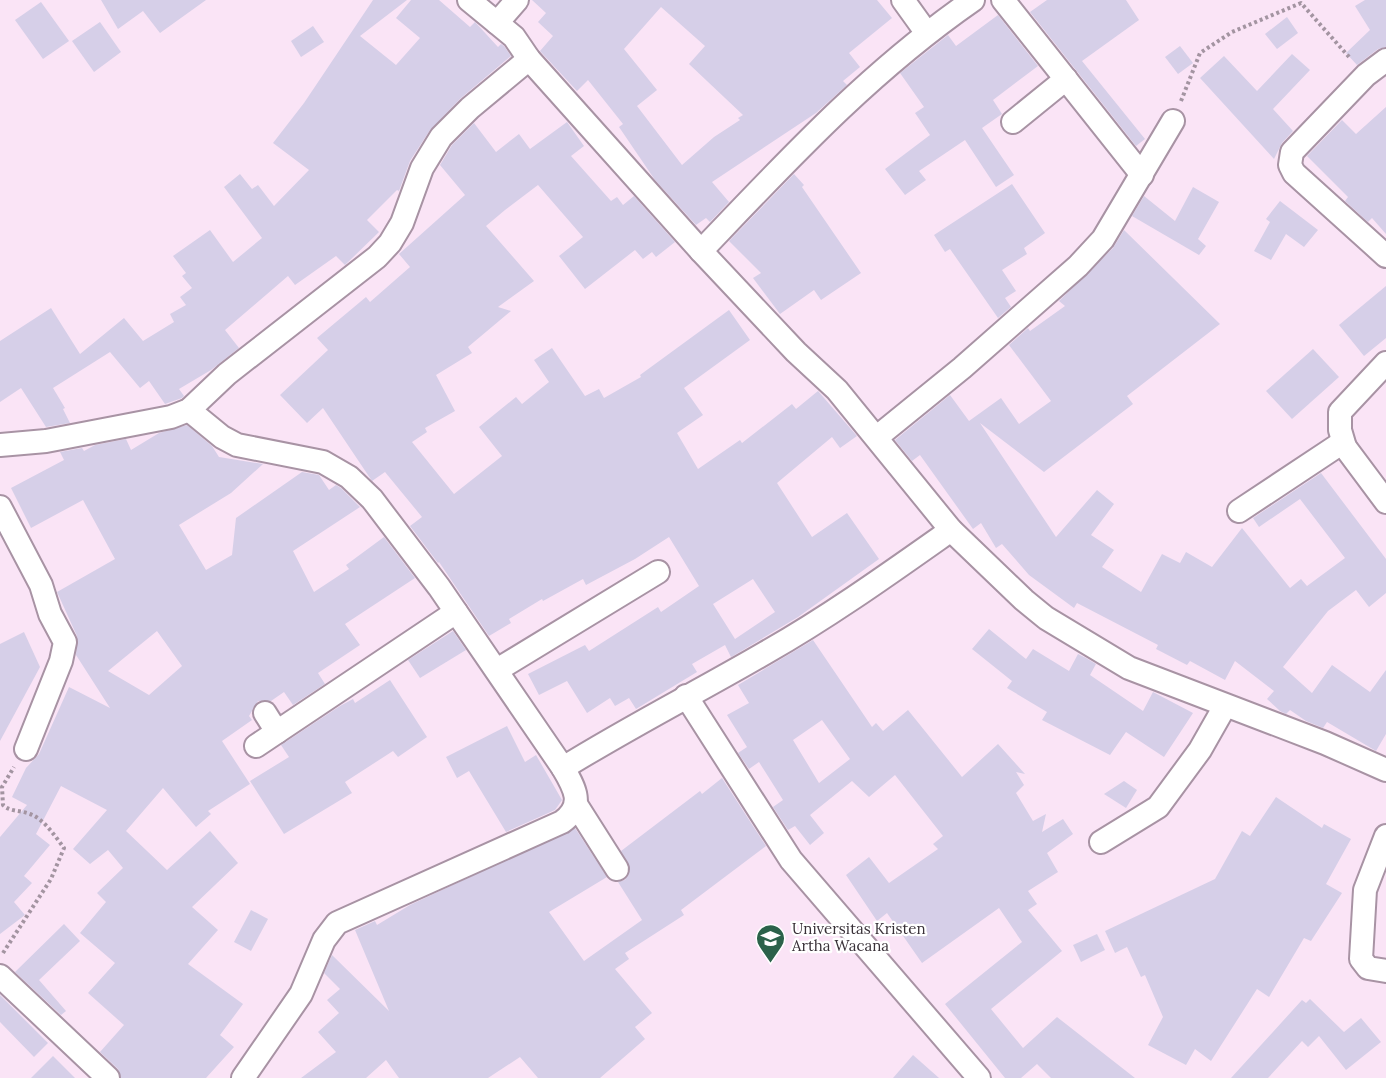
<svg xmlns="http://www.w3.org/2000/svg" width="1386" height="1078" font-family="Lora,serif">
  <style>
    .building { fill: #d6cfe8; fill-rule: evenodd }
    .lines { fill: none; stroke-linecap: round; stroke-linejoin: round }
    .street-casing { stroke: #a893a4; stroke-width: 26 }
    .path { stroke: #a394a1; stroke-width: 4; stroke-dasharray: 3 3; stroke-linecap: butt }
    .street { stroke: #fff; stroke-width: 22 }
    .labels { text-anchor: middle; stroke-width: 4.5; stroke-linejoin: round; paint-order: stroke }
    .poi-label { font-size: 15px; fill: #383037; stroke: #fff; text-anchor: start }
  </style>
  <rect width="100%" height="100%" fill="#fae4f6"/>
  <g class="building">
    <polygon points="101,0 206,0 160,33 143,11 118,29"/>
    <polygon points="373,0 407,0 360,36 396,65 420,38 396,18 411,0 439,0 470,27 475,22 498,47 501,44 504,46 511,56 461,98 430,130 410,161 399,191 397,190 367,220 379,232 345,265 336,256 295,285 288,276 225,330 239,348 211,370 179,389 184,396 182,398 165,404 149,381 140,388 110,352 53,388 65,408 63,409 70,423 46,427 21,388 0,402 0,341 51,308 80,354 124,318 143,341 174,322 170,314 186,305 180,297 192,288 182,276 186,273 173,256 210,230 233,262 262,238 224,187 240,174 252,189 258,185 274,206 309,170 273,143 304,103"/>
    <path d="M532,0H877L892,18L849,53L860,67L843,81L847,85L816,113L712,182L729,202L710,222L706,218L696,225L655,180L619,127L623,124L588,80L577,91L540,51L553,36L538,22L546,13ZM661,7L705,46L689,64L743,115L738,118L740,120L714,137L682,165L637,106L657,90L624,49Z"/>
    <polygon points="1047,0 1126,0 1139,20 1082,61 1145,139 1136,146 1030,12"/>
    <polygon points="1365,0 1386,0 1386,47 1378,49 1357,65 1346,53 1370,30 1355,6"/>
    <polygon points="41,2 69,41 43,59 15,20"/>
    <polygon points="998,15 1038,66 993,100 1002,114 982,128 1014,175 996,187 965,140 919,171 926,180 905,195 885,169 930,135 915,113 924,107 900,73 948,35 956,46"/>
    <polygon points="1287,17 1298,33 1277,49 1265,34"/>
    <polygon points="100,22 121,52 94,72 72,41"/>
    <polygon points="313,26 324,42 301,57 291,41"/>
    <polygon points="1180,46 1193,63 1178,74 1165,57"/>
    <polygon points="1292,54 1310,70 1273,109 1293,131 1282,143 1274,159 1200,78 1224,56 1257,91"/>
    <polygon points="1386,107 1386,234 1372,218 1368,222 1345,201 1348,197 1307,156 1342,120 1356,134"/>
    <path d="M567,122L584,146L571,156L611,201L617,197L623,205L634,196L675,242L656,257L652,252L643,259L635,250L585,289L559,256L583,237L538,185L505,210L486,226L534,281L498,307L511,311L468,347L472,353L436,375L455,411L425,428L427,432L412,442L454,494L502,456L479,427L516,397L522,404L549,382L534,360L552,348L585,396L599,389L604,398L641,377L640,375L729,310L750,340L684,388L703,415L677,433L698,469L740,440L742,443L792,404L796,409L818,391L857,436L840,448L832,437L777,483L812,537L847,513L879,559L798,617L733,656L731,657L725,645L692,664L697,672L636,709L629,698L615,706L610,698L587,713L567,681L539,695L528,674L585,645L589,651L658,607L661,612L699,586L669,537L635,559L586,585L583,579L543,601L542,599L509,619L511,623L489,636L439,562L438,563L410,526L422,517L385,472L372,481L323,408L307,423L280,395L328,350L317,338L366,297L370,302L410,267L399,254L465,195L440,165L452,145L474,123L496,152L519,134L530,149ZM753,579L775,612L735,639L713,604Z"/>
    <polygon points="794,174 804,185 802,187 861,273 821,300 814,290 780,314 753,278 761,273 729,241"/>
    <polygon points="1012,184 1045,233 1024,248 1027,254 1002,270 1016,291 1005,298 1011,307 998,318 950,249 945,252 934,235"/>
    <polygon points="1193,187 1219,202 1198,239 1206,246 1199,255 1132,216 1144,196 1175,221"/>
    <polygon points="1280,201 1318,230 1304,247 1286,234 1271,260 1254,251 1270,222 1266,219"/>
    <polygon points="1124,230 1220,324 1127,396 1133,404 1044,472 980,423 1056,537 1097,490 1114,504 1091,535 1114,550 1102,567 1141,592 1162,554 1180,563 1186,552 1212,567 1242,528 1290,588 1301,579 1307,586 1345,558 1300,499 1259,527 1253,518 1321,473 1386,559 1386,593 1369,607 1356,590 1328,611 1283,667 1312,693 1332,665 1370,692 1386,670 1386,734 1376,751 1327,722 1323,728 1306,721 1290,710 1286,714 1280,711 1267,699 1274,691 1235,661 1225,680 1190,661 1187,665 1156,649 1158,645 1077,603 1074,608 1029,575 1002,544 996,548 981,523 973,529 920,455 912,461 895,440 950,395 969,421 1001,398 1019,424 1051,401 1009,345 1028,328 1030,331 1065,306 1059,301 1113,248"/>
    <polygon points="1386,286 1386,338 1364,356 1339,325"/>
    <polygon points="1313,349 1339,377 1292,419 1266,391"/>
    <path d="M187,425L212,446L219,457L263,464L231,493L179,525L206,570L232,555L236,518L302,472L319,475L329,490L336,485L341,488L360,507L293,551L314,592L349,569L346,565L384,537L415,578L345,624L360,645L318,673L325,684L293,705L284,692L271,701H258L249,716L252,720L222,741L250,784L208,811L211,814L196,827L163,788L126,831L167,870L210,831L238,863L192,907L218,930L188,964L243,1004L220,1035L234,1047L206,1078H121L118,1069L100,1052L124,1025L88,993L115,963L80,933L106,902L97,893L123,868L108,850L90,864L73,849L107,810L61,786L36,834L50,845L24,876L32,883L14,902L25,915L0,934V837L27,805L12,797L26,768L39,754L69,687L110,708L76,655L77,636L57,592L115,559L83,500L31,528L11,488L64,460L60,452L82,448L84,451L95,445L126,439L131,450L159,433ZM157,631L182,666L149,695L108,671Z"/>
    <polygon points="989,629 1026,659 1033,649 1069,671 1078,654 1086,658 1096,664 1090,675 1143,711 1153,692 1193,713 1164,757 1126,732 1110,755 1042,720 1047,712 1007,688 1012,681 972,649"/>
    <polygon points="453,631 466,650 420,678 408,660"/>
    <polygon points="24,632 40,667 0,741 0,644"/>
    <path d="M813,640L872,727L876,723L883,731L908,710L962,777L998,744L1025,774L1016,772L1024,785L1016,793L1033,821L1046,814L1042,832L1063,819L1073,834L1047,853L1058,872L1028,891L1037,904L1028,910L1062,951L991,1009L1023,1048L1057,1017L1135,1078H1051L1037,1064L1021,1078H1005L945,1004L1022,942L999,908L922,963L887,913L877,921L846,875L869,857L889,883L938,849L933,844L943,836L895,775L869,797L852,781L810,815L824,833L810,845L795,826L788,830L773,807L783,800L759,762L749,769L738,753L747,747L727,715L749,703L738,685ZM822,720L850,759L819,783L793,740Z"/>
    <polygon points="390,680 427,737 398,757 393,751 345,782 352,793 284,834 250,781 289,757 281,745 340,706 353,699 355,703"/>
    <polygon points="507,726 525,762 536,755 562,800 555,810 506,832 469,771 457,778 446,757"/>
    <polygon points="722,778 766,846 681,910 684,915 625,953 629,959 615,969 652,1013 635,1027 645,1039 600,1078 538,1078 520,1057 488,1078 399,1078 386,1060 366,1078 301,1078 336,1052 318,1032 339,1013 327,1000 340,989 324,973 332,955 389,1011 355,930 375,921 377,925 410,905 575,828 607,877 549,912 584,961 642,920 618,882 625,880 630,869 621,851 700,791 702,794"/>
    <polygon points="1124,781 1137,790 1126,808 1104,794"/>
    <polygon points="1276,797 1322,828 1324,824 1351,839 1326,884 1342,893 1311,941 1304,938 1269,997 1257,989 1211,1061 1195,1049 1186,1065 1148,1045 1163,1017 1145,975 1141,977 1127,947 1115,953 1105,931 1215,879 1242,831 1250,836"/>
    <polygon points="251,910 268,919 251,951 234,942"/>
    <polygon points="64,924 80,941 39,980 66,1011 61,1015 15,972"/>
    <polygon points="1097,934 1105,950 1081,962 1073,945"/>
    <polygon points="0,995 48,1043 34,1057 0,1022"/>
    <polygon points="1310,999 1344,1032 1361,1018 1381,1042 1346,1070 1319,1036 1308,1047 1302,1041 1268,1078 1231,1078 1302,1000 1306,1003"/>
    <polygon points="913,1055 939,1078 893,1078"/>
    <polygon points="53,1056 75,1078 31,1078"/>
  </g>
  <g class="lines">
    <defs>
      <g id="street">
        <polyline points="469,0 514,37 529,59 701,251 796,352 837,390 951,530 1024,600 1046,618 1129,668 1325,743 1386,770"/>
        <polyline points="903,0 926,32"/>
        <polyline points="1003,0 1142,175"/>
        <polyline points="497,23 517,0"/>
        <polyline points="1386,60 1366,75 1292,152 1290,165 1294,173 1386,256"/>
        <polyline points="1013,122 1066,79"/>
        <path d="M701,251C788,160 869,72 973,0"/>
        <path d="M189,410L222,437L237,445L323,462L349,477L372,499L439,587L563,768C629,727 698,692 765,653C830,616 890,573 951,530"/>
        <polyline points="877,437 962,368 1078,266 1103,239 1173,121"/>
        <polyline points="0,445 46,441 171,417 189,410 227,374 377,257 390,243 402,223 422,168 441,137 470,108 529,59"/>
        <polyline points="1345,447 1340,430 1340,412 1386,363"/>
        <polyline points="0,507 41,585 50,614 65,642 61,661 26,749"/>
        <polyline points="1239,511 1337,446 1345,447 1386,502"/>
        <polyline points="497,670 658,572"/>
        <polyline points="686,696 791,860 979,1078"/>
        <polyline points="265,713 277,732"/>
        <polyline points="256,746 456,612"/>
        <polyline points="577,806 617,869"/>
        <polyline points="1386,836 1365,890 1361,959 1368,968 1386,971"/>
        <polyline points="1101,842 1158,807 1200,750 1225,706"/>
        <polyline points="0,976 108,1078"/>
        <path d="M243,1078L301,994L324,940L337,923L562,822C585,806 575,788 563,768"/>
      </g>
    </defs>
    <use href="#street" class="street-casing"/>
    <g class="path">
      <polyline points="1181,101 1200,53 1232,32 1301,3 1350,58"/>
      <path d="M3,953L51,879L64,848C55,836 44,819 30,814C20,810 10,812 3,805L2,787L14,767"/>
    </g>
    <use href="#street" class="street"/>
  </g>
  <defs>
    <symbol id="university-pin" viewBox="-11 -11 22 30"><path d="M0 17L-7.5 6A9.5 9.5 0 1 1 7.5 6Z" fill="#2b624a" stroke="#fff"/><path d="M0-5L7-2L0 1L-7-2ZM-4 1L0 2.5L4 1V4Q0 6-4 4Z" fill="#fff"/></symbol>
  </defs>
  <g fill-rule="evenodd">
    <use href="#university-pin" x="754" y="922" width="33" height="45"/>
  </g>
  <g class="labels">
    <g class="poi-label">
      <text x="792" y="934">Universitas Kristen<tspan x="792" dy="17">Artha Wacana</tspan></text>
    </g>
  </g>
</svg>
